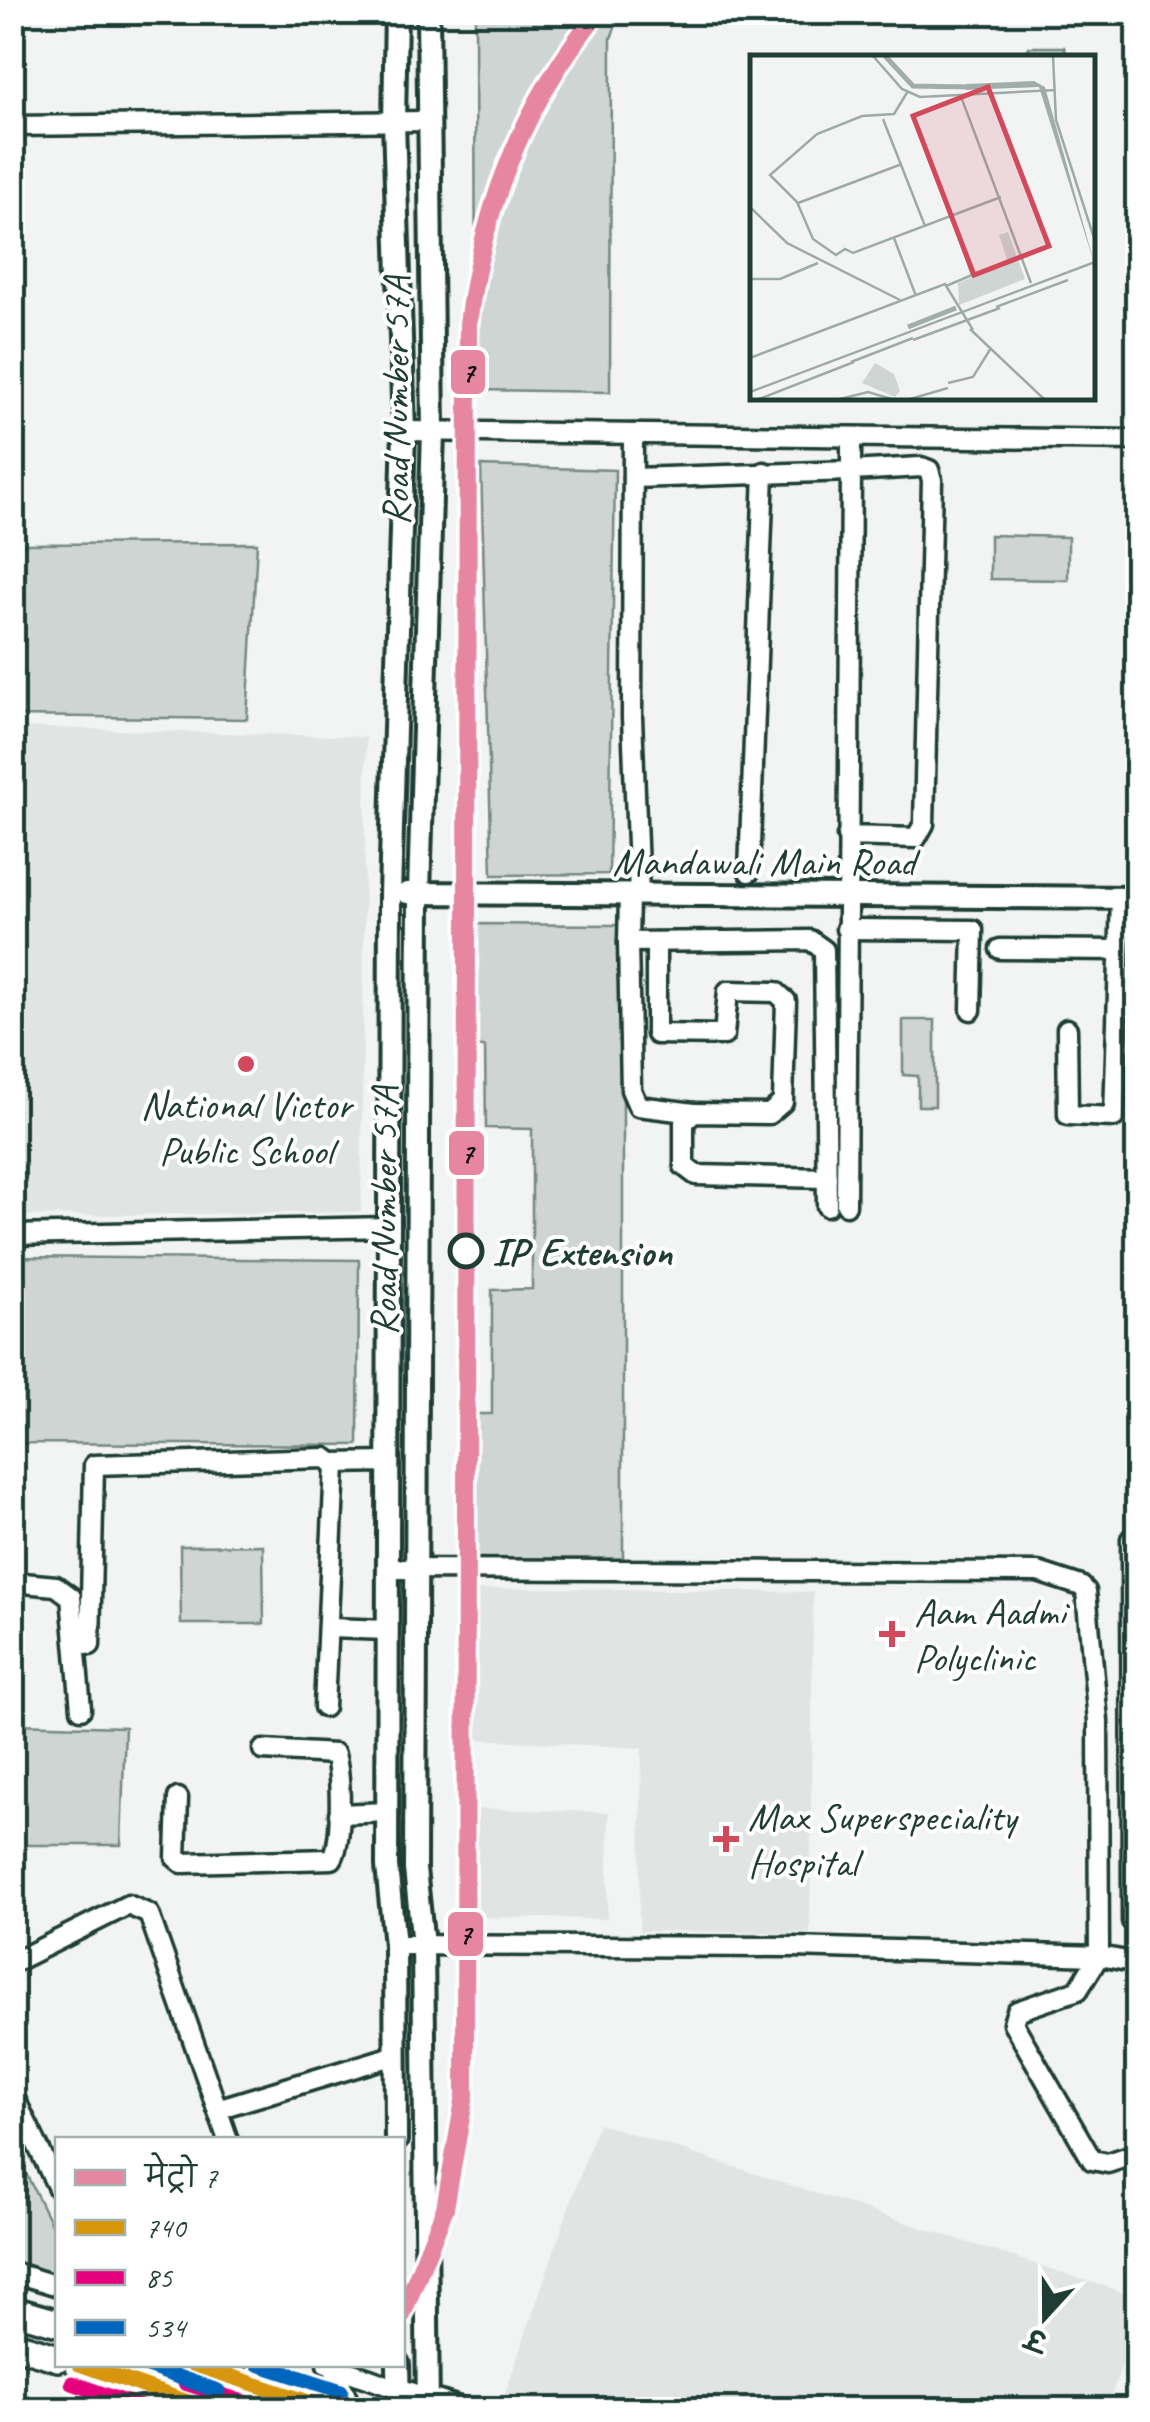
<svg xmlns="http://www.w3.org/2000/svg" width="1150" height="2422" font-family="Caveat,'Playpen Sans Deva',sans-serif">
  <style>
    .built { fill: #e0e4e3 }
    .green { fill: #ced5d3; stroke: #768984; stroke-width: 2.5 }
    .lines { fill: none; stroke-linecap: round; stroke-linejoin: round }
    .minor-casing { stroke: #1f3d34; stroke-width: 25 }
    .tertiary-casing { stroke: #1f3d34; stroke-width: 28 }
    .primary-casing { stroke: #1f3d34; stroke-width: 32 }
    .minor { stroke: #fff; stroke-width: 18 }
    .tertiary { stroke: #fff; stroke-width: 20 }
    .primary { stroke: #fff; stroke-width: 25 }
    .bus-1-casing { stroke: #fff; stroke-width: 22 }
    .bus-2-casing { stroke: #fff; stroke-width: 22 }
    .bus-3-casing { stroke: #fff; stroke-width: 22 }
    .bus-1 { stroke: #d79608; stroke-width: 15 }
    .bus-2 { stroke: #e5007d; stroke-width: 15 }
    .bus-3 { stroke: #0065bd; stroke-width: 15 }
    .metro-1-casing { stroke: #fff; stroke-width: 25 }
    .metro-1 { stroke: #e686a0; stroke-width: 18 }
    .poi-dot { fill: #d1495b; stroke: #fff; stroke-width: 4 }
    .stop-dot { fill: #fff; stroke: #1f3d34; stroke-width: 5 }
    .labels { text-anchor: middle; stroke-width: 8; stroke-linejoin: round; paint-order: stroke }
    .street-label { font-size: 40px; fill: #1f3d34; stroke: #fff }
    .poi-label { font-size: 40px; fill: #1f3d34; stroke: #fff; text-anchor: start }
    .stop-label { font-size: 40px; font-weight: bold; fill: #1f3d34; stroke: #fff; text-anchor: start }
    .inset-river { fill: none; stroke: #a1adaa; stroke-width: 5 }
    .inset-road { fill: none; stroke: #9eaaa7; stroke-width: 2.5 }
    .view { fill: #d1495b; fill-opacity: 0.15; stroke: #d1495b; stroke-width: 5 }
    .inset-edge { fill: none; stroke: #1f3d34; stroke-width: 5 }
    .line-badge { stroke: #fff; stroke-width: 4 }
    .pale-badge-label { font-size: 28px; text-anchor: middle; font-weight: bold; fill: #111 }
  </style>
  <rect width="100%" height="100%" fill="#f2f3f3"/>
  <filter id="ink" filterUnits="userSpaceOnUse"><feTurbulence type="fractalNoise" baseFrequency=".01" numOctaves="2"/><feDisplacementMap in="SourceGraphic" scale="20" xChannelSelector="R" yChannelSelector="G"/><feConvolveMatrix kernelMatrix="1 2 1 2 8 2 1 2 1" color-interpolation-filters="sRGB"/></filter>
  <g filter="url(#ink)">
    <g class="built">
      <polygon points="13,727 366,737 361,1212 13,1216"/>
      <polygon points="524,1588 813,1592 810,1933 639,1931 642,1748 477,1739 476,1590"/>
      <polygon points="475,1809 609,1812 607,1919 473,1917"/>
      <polygon points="598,2123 1137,2297 1137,2318 1107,2409 539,2410 504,2397"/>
    </g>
    <g class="green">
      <polygon points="475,13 621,13 611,38 610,392 476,390"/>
      <polygon points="1029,47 1064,47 1068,57 1024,57"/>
      <polygon points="481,466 615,470 609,874 492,875"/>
      <polygon points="990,535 1068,537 1068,580 990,579"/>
      <polygon points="257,543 247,719 13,716 13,544"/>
      <polygon points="466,924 623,925 623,1560 468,1560 468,1414 492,1414 492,1290 532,1289 532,1129 486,1128 485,1047 467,1046"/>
      <polygon points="903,1020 935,1020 935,1106 918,1106 918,1076 903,1075"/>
      <polygon points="13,1257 359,1260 358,1445 13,1443"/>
      <polygon points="263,1545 264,1624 181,1624 180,1546"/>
      <polygon points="13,1724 125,1727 121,1845 13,1845"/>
      <polygon points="12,2145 57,2236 57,2286 13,2270"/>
    </g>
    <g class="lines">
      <defs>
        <g id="minor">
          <polyline points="12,126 427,121"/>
          <polyline points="404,431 1138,440"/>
          <polyline points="633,434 632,717 639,895"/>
          <polyline points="633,478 851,471 851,437"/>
          <polyline points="749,872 764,472"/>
          <polyline points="629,895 628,942 810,940 824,950 827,1206"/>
          <polyline points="846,929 973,930 971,1010"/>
          <polyline points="628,942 631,1090 638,1106 694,1113"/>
          <polyline points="656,942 656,1034 724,1035 728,991 776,992 786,1001 783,1102 769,1114 694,1113 684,1122 684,1166 696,1175 827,1178"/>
          <polyline points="1000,949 1119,950"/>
          <polyline points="1067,1029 1068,1115 1114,1117 1121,898"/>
          <polyline points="846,1205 851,471 921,467 929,470 932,480 924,824 916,838 847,836"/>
          <polyline points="12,1235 390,1227"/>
          <polyline points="333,1463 388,1462"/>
          <polyline points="1138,1532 1131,1539 1132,1921 1138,1921"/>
          <polyline points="388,1569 1038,1572 1081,1586 1086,1591 1098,1721 1099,1956 1078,1990 1017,2011 1013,2023 1092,2160 1108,2163 1138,2153"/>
          <polyline points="12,1582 56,1586 71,1597 81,1709"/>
          <polyline points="329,1628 388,1630"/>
          <polyline points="90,1645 94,1465 326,1458 335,1465 324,1707"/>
          <path d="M178,1798L176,1858L182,1863L332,1859C343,1843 341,1774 335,1754L263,1750"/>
          <polyline points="339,1814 387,1812"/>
          <polyline points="395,1945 794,1947 1099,1956 1138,1963"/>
          <polyline points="12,1963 128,1905 149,1914 228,2140"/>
          <polyline points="12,2093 58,2188"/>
          <polyline points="217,2109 396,2055"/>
          <polyline points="12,2272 58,2286"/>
          <polyline points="327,2364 398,2389"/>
          <polyline points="332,2364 352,2410"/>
        </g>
        <g id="tertiary">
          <polyline points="396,12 394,122 404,431 390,894 387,1866 395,1945 396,2140"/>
          <polyline points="407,893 1138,898"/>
          <polyline points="398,2364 399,2410"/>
          <polyline points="398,2389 464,2410"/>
          <polyline points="428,2410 423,1945 415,1869 419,893 433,431 428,12"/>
        </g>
        <g id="primary">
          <polyline points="12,2310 58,2323"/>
          <polyline points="12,2344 58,2358"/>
          <polyline points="78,2364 212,2410"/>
          <polyline points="191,2364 335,2410"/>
        </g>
      </defs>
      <use href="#minor" class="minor-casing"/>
      <use href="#tertiary" class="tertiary-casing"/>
      <use href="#primary" class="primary-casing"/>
      <use href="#minor" class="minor"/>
      <use href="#tertiary" class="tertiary"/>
      <use href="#primary" class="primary"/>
      <defs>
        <g id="bus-1">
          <polyline points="79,2364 211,2410"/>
          <polyline points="193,2364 333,2410"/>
        </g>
        <g id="bus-2">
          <polyline points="72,2383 149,2410"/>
          <polyline points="185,2383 268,2410"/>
        </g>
        <g id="bus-3">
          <polyline points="141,2364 218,2391"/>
          <polyline points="258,2364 341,2391"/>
        </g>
      </defs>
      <use href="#bus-1" class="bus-1-casing"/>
      <use href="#bus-2" class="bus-2-casing"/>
      <use href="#bus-3" class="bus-3-casing"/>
      <use href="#bus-1" class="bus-1"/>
      <use href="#bus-2" class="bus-2"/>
      <use href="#bus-3" class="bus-3"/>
      <defs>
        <path id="metro-1" d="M402,2315L445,2208L465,2095L468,324C483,206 523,105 598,12"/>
      </defs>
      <use href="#metro-1" class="metro-1-casing"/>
      <use href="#metro-1" class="metro-1"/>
    </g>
  </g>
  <g class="poi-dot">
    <circle cx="246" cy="1064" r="10"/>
    <path d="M887 1619h10v10h10v10h-10v10h-10v-10h-10v-10h10z"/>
    <path d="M721 1824h10v10h10v10h-10v10h-10v-10h-10v-10h10z"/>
  </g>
  <circle class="stop-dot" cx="466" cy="1251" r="16"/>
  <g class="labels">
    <g class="street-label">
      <text transform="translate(395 401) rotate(-90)" y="14">Road Number 57A</text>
      <text x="764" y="875">Mandawali Main Road</text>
      <text transform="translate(383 1211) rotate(-90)" y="14">Road Number 57A</text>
    </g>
    <g class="poi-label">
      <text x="246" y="1118" text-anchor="middle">National Victor<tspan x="246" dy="46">Public School</tspan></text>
      <text x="914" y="1625">Aam Aadmi<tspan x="914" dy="46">Polyclinic</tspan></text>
      <text x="748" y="1830">Max Superspeciality<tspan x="748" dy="46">Hospital</tspan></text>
    </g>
    <g class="stop-label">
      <text x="492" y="1265">IP Extension</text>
    </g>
  </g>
  <g transform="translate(750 55)">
    <rect width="345" height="345" fill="#f2f3f3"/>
    <path d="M258,177L275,224L209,250L208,228L258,208L249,180ZM125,308L144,319L150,336L145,342L112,328Z" fill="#ced5d3"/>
    <path d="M284,26L295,32L345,211L289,32L216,35V29Z" fill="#a1adaa"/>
    <path class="inset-river" d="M135,1L163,31L220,32M158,272L206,253"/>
    <path class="inset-road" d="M123,1L152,34L170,42L305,35M303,1L306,65L345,186M158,36L144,59L112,61L67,79L20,120L47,147L63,184L86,200L95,194L103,198L251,142M210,39L281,228M133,64L175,171M48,148L152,109M0,152L37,188L150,245M144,183L166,241M0,224H30L68,208M196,231L222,220L201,161M246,252L318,225M220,274L294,344M163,285L250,253M0,303L195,229L223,275M101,307L163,283M198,328L223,322L241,293M0,337L345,207M9,344L104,307M90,344L118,337L142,344M160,344L198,333"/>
    <path class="view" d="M238,32L299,191L224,220L163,61Z"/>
    <rect width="345" height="345" class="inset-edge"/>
  </g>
  <g class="line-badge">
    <rect x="449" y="348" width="38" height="48" rx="10" fill="#e686a0"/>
    <rect x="447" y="1129" width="39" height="48" rx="10" fill="#e686a0"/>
    <rect x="446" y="1910" width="39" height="48" rx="10" fill="#e686a0"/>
  </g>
  <g class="pale-badge-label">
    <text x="468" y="382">7</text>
    <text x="467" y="1163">7</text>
    <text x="465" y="1944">7</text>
  </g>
  <rect width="1150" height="2422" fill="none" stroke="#fff" stroke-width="50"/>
  <rect x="25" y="25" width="1100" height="2372" fill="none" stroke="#1f3d34" stroke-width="4" filter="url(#ink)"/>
  <rect x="55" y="2137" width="350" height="230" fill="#ffffff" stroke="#a5b1ae" stroke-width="2.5"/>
  <rect x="75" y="2170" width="50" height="15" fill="#e686a0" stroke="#a5b1ae" stroke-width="2.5"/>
  <text x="145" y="2187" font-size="30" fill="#1f3d34">मेट्रो 7</text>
  <rect x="75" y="2220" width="50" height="15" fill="#d79608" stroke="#a5b1ae" stroke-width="2.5"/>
  <text x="145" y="2237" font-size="30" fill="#1f3d34">740</text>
  <rect x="75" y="2270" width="50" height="15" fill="#e5007d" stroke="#a5b1ae" stroke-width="2.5"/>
  <text x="145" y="2287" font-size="30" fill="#1f3d34">85</text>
  <rect x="75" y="2320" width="50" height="15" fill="#0065bd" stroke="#a5b1ae" stroke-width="2.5"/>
  <text x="145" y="2337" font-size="30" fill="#1f3d34">534</text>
  <g transform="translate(1045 2317) rotate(201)" stroke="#ffffff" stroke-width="8" paint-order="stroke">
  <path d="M0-8L18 38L0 25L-18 38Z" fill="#1f3d34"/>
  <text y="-15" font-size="28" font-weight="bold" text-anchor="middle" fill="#1f3d34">उ</text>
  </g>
</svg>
